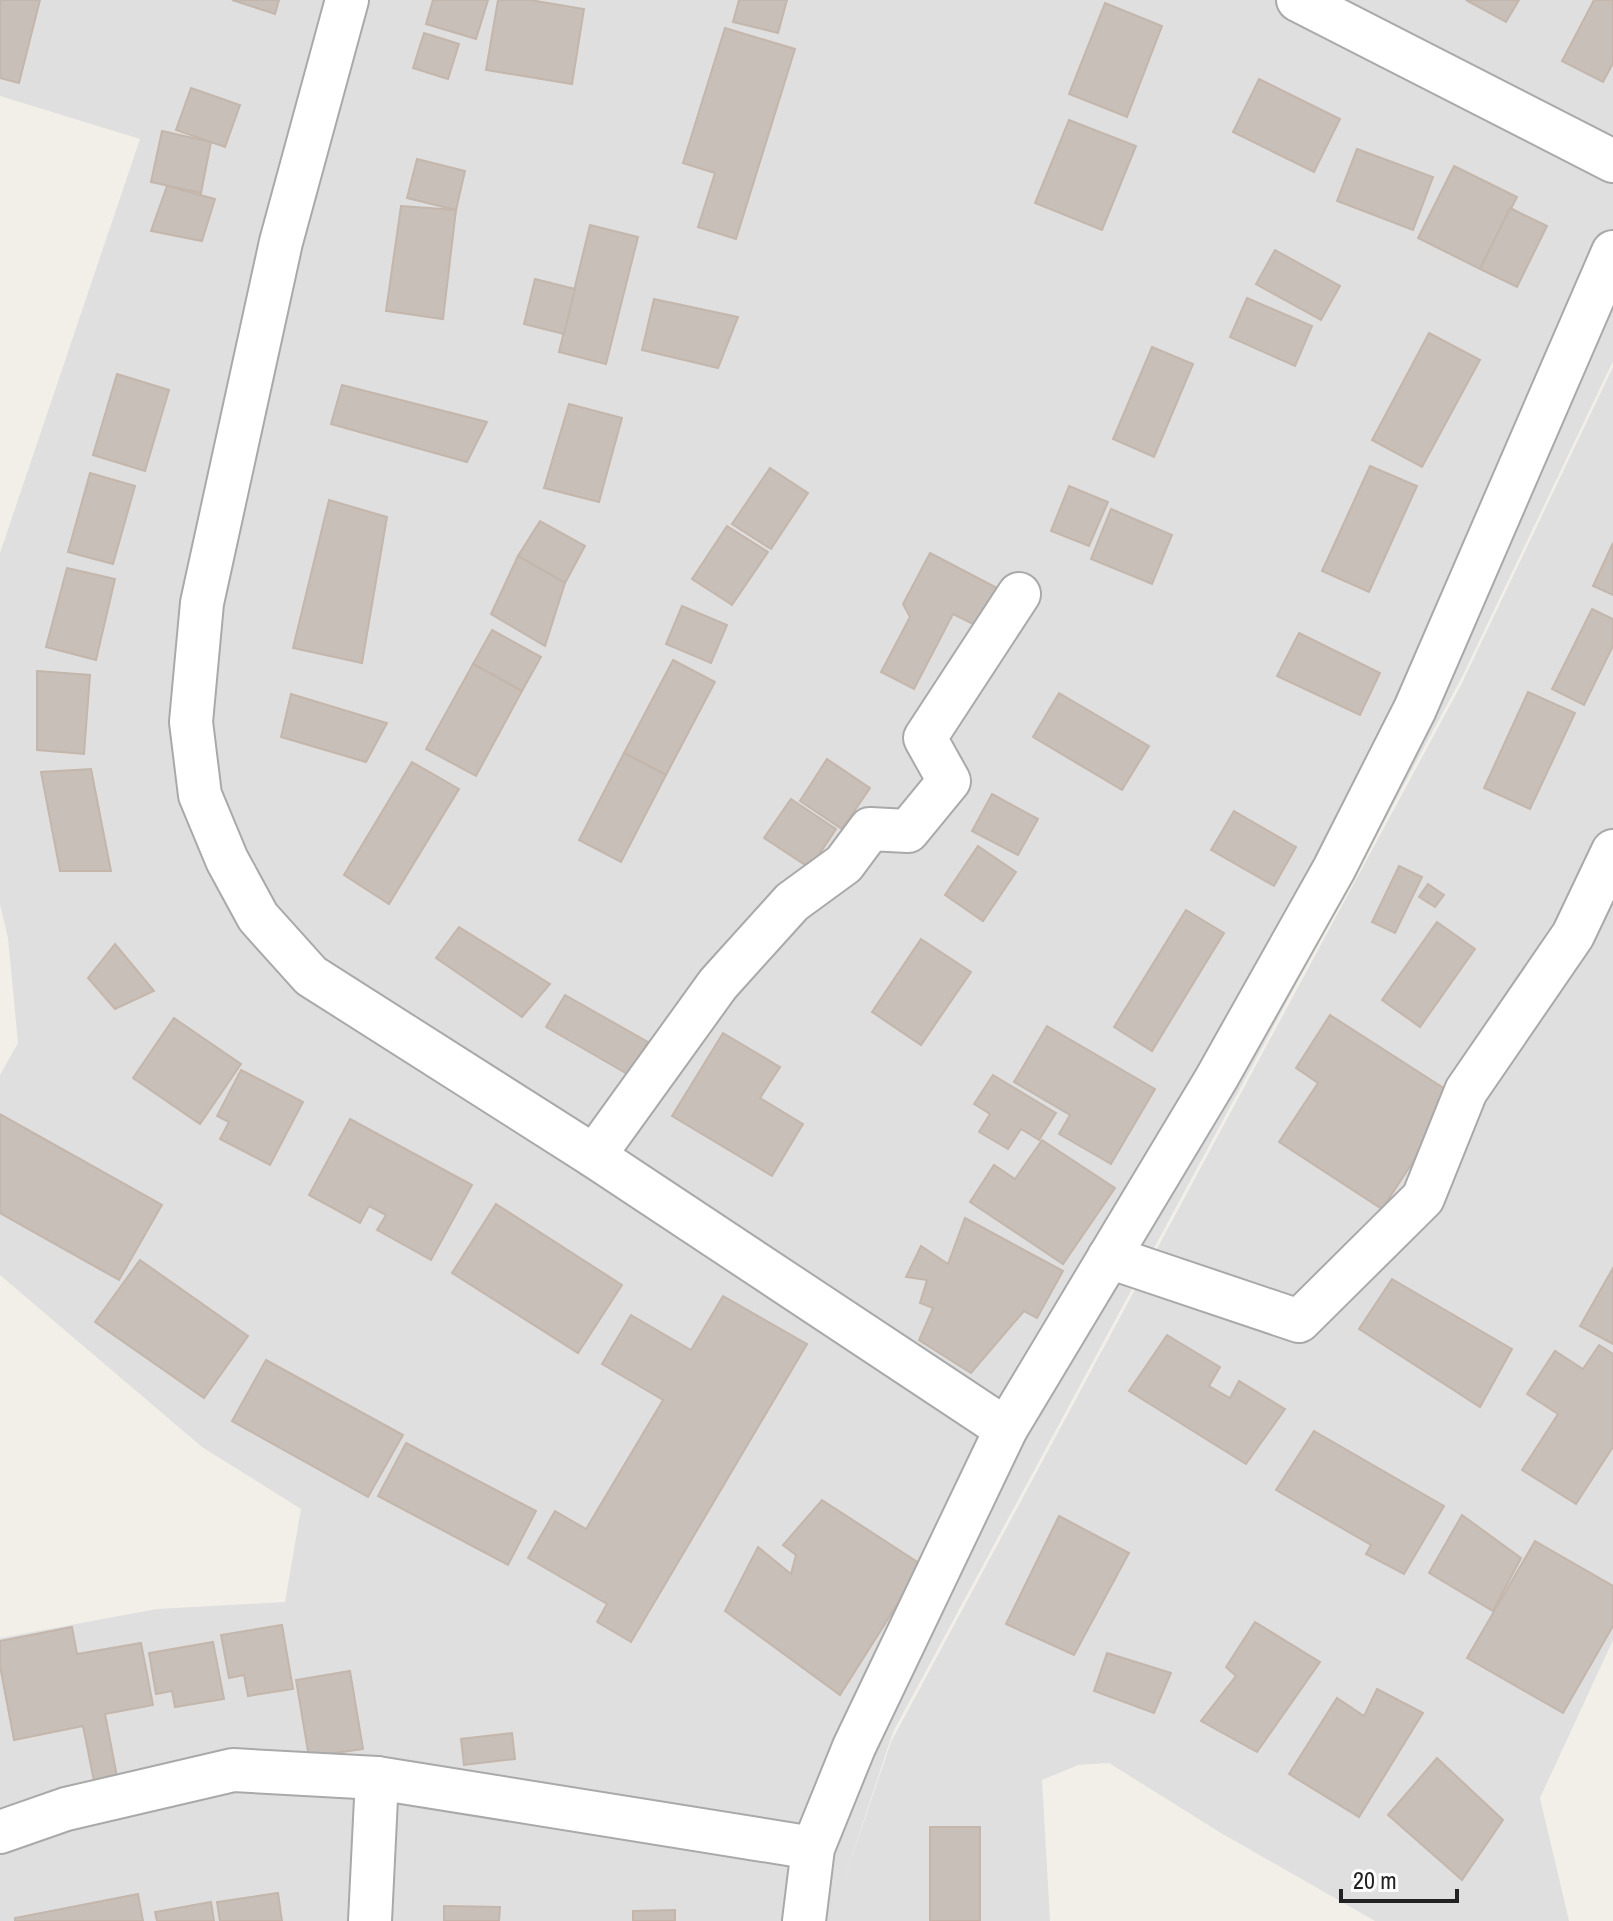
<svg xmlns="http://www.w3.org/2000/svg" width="1613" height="1921" font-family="'Archivo Narrow',sans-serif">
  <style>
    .residential { fill: #e0dfdf }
    .building { fill: #c7bfb8; stroke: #c4b6ab; stroke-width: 2 }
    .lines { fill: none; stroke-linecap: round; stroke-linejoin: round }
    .minor-casing { stroke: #a9a9a9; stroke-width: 46 }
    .minor { stroke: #fff; stroke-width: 42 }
  </style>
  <rect width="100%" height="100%" fill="#f2efe9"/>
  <polygon class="residential" points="0,0 1613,0 1613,361 1463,675 893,1732 843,1883 891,1742 1461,685 1613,367 1613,1640 1540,1798 1569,1921 1375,1921 1221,1833 1109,1763 1078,1765 1042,1780 1050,1921 0,1921 0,1638 157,1609 285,1602 301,1509 202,1447 0,1275 0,1075 18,1043 8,938 0,904 0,553 140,139 0,96"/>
  <g class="building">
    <polygon points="0,0 40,0 19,83 0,78"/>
    <polygon points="232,0 279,0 275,14"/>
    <polygon points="433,0 488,0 476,39 426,24"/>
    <polygon points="498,0 530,0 584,9 572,84 486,70"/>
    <polygon points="739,0 787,0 778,33 733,22"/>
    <polygon points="1466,0 1519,0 1506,22"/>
    <polygon points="1594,0 1613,0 1613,63 1603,82 1562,61"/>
    <polygon points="1105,3 1162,26 1127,117 1069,94"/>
    <polygon points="725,28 795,49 736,239 698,227 715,173 683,163"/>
    <polygon points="424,33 459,44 448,79 413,68"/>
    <polygon points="1259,79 1340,119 1314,172 1233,132"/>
    <polygon points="191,88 240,105 225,147 176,130"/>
    <polygon points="1069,120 1136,146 1102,230 1035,203"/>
    <polygon points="162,131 211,142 201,193 151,182"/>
    <polygon points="1357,149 1433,177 1413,230 1337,201"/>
    <polygon points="417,159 465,171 456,210 407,198"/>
    <polygon points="1454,166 1517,197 1480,269 1418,238"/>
    <polygon points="167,186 215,199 202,241 151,231"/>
    <polygon points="401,206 456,210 443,319 386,311"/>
    <polygon points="1510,208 1547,226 1517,287 1480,269"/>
    <polygon points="590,225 638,237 606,364 559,352"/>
    <polygon points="1275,250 1340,286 1321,320 1256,284"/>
    <polygon points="535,279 575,289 564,334 524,324"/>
    <polygon points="1247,298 1312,326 1295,366 1230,337"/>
    <polygon points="654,299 738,317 718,368 642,350"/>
    <polygon points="1429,333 1480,360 1422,467 1372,440"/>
    <polygon points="1152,347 1193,364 1154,457 1113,439"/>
    <polygon points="117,374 169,390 145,471 93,455"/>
    <polygon points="342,385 487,422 467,462 331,424"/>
    <polygon points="569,404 622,418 599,502 544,488"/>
    <polygon points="1370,466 1417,486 1369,592 1322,571"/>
    <polygon points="770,468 808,493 771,549 732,524"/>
    <polygon points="90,473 135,486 113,564 68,552"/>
    <polygon points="1069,486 1108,502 1089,546 1051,531"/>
    <polygon points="329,500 387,517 362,663 293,648"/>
    <polygon points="1111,509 1172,535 1152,584 1091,559"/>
    <polygon points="540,521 585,546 565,583 518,556"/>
    <polygon points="727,526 768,552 732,605 692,579"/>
    <polygon points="1613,543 1613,595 1593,586"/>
    <polygon points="930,553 997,588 977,626 953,614 914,689 881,672 910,617 903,604"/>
    <polygon points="518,556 565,583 545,646 491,614"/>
    <polygon points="67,568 115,579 96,660 46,647"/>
    <polygon points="682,606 727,625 711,663 666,644"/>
    <polygon points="1592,609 1613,619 1613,646 1584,705 1552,689"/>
    <polygon points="492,630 541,657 522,691 473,664"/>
    <polygon points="1299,633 1380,673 1360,715 1277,676"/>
    <polygon points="673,660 715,682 666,775 624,753"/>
    <polygon points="473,664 522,691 476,776 426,749"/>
    <polygon points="37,671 90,675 84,754 37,750"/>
    <polygon points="1528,692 1575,713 1530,809 1484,788"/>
    <polygon points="1059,693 1149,746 1122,790 1033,737"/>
    <polygon points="291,694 387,723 366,762 281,737"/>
    <polygon points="624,753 666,775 621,862 579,840"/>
    <polygon points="827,759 870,788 842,829 800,801"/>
    <polygon points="412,762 459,789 389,904 344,875"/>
    <polygon points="91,769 111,871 60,871 41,772"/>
    <polygon points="992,794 1038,819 1018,855 972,831"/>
    <polygon points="791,799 836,829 810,868 764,838"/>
    <polygon points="1234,811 1296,847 1274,886 1211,850"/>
    <polygon points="978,846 1016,872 983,921 945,895"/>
    <polygon points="1399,866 1422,877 1395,933 1372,922"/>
    <polygon points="1428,884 1444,895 1435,907 1419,897"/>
    <polygon points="1186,910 1224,933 1152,1051 1114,1027"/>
    <polygon points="1437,922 1475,949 1420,1027 1382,1000"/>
    <polygon points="459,927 550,984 522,1017 436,958"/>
    <polygon points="921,939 971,972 921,1045 872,1012"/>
    <polygon points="115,944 154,991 115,1009 88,978"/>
    <polygon points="565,995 648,1042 629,1075 546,1027"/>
    <polygon points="1330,1015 1456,1096 1382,1209 1279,1142 1318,1083 1296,1068"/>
    <polygon points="174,1018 241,1064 200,1124 133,1078"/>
    <polygon points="1047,1026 1155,1089 1111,1164 1059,1134 1070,1115 1014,1082"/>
    <polygon points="723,1033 780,1067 760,1098 803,1124 772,1176 672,1116"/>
    <polygon points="241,1070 303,1102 270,1165 220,1139 229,1122 217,1116"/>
    <polygon points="993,1075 1056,1113 1039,1140 1021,1129 1008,1149 979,1132 990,1114 974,1104"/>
    <polygon points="0,1114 162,1205 119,1280 0,1213"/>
    <polygon points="350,1119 472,1185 431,1260 377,1230 386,1215 369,1206 360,1223 309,1195"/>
    <polygon points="1042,1140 1115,1188 1063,1264 970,1202 994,1165 1015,1179"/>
    <polygon points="496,1204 622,1285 578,1353 452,1273"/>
    <polygon points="965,1218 1063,1271 1037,1318 1024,1311 971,1373 919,1340 933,1308 920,1303 927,1280 906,1277 921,1246 948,1264"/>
    <polygon points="140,1260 248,1336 204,1398 95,1322"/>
    <polygon points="1613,1268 1613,1344 1580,1326"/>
    <polygon points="1392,1279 1512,1349 1480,1407 1359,1329"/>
    <polygon points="723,1296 807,1344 631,1642 597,1622 607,1604 528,1558 555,1511 586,1529 663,1400 602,1364 631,1315 691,1350"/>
    <polygon points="1167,1335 1220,1367 1209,1386 1230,1398 1239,1381 1285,1409 1246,1464 1129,1391"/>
    <polygon points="1599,1345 1613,1354 1613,1447 1576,1504 1522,1470 1558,1414 1527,1394 1555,1351 1583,1369"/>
    <polygon points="266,1360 403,1435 368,1497 232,1421"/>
    <polygon points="1314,1431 1444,1506 1404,1574 1366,1554 1371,1545 1276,1490"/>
    <polygon points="406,1443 536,1511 508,1565 378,1496"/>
    <polygon points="822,1500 922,1565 840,1695 725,1611 758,1547 791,1574 796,1555 783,1545"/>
    <polygon points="1462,1515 1521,1558 1493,1611 1429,1573"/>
    <polygon points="1059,1516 1129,1553 1074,1655 1006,1624"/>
    <polygon points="1535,1541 1613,1586 1613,1626 1563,1713 1467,1658"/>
    <polygon points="1255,1622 1320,1662 1257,1752 1201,1721 1236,1676 1226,1667"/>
    <polygon points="282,1625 293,1689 248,1696 244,1675 229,1678 221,1635"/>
    <polygon points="72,1627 77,1654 141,1643 153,1705 105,1714 120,1792 97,1796 83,1726 14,1740 0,1666 0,1641"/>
    <polygon points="213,1642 224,1699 175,1707 172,1691 156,1694 149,1653"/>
    <polygon points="1107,1653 1171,1673 1154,1713 1094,1691"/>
    <polygon points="350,1671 363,1749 309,1757 296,1680"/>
    <polygon points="1377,1689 1423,1713 1359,1817 1289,1774 1337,1698 1364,1716"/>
    <polygon points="512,1733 515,1759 464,1765 461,1739"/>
    <polygon points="1437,1758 1503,1820 1462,1880 1388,1815"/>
    <rect x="930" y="1827" width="50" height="94"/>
    <polygon points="278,1893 282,1921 220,1921 217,1902"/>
    <polygon points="138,1894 143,1921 15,1921 15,1918"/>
    <polygon points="211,1902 214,1921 157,1921 155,1912"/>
    <polygon points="444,1906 500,1907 499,1921 444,1921"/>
    <polygon points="675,1910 675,1921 633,1921 633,1911"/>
  </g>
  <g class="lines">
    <defs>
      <g id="minor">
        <polyline points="347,0 281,242 202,603 191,722 200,795 227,860 258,917 311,976 594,1156 1006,1429"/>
        <polyline points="1298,0 1613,161"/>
        <polyline points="594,1156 718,984 792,902 844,864 870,829 908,831 949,781 925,738 1019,594"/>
        <polyline points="1109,1257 1299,1321 1423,1198 1466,1091 1573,935 1613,851"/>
        <polyline points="0,1832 66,1809 233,1770 377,1778 813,1848"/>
        <polyline points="370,1921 377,1778"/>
        <polyline points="804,1921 813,1848 854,1747 1006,1429 1216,1079 1334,869 1415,709 1613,252"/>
      </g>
    </defs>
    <use href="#minor" class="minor-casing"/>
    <use href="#minor" class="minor"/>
  </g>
  <path d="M1341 1889v12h116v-12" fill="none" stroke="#222222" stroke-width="4"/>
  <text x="1353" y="1889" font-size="24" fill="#222222" stroke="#ffffff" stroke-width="6" paint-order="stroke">20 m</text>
</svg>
